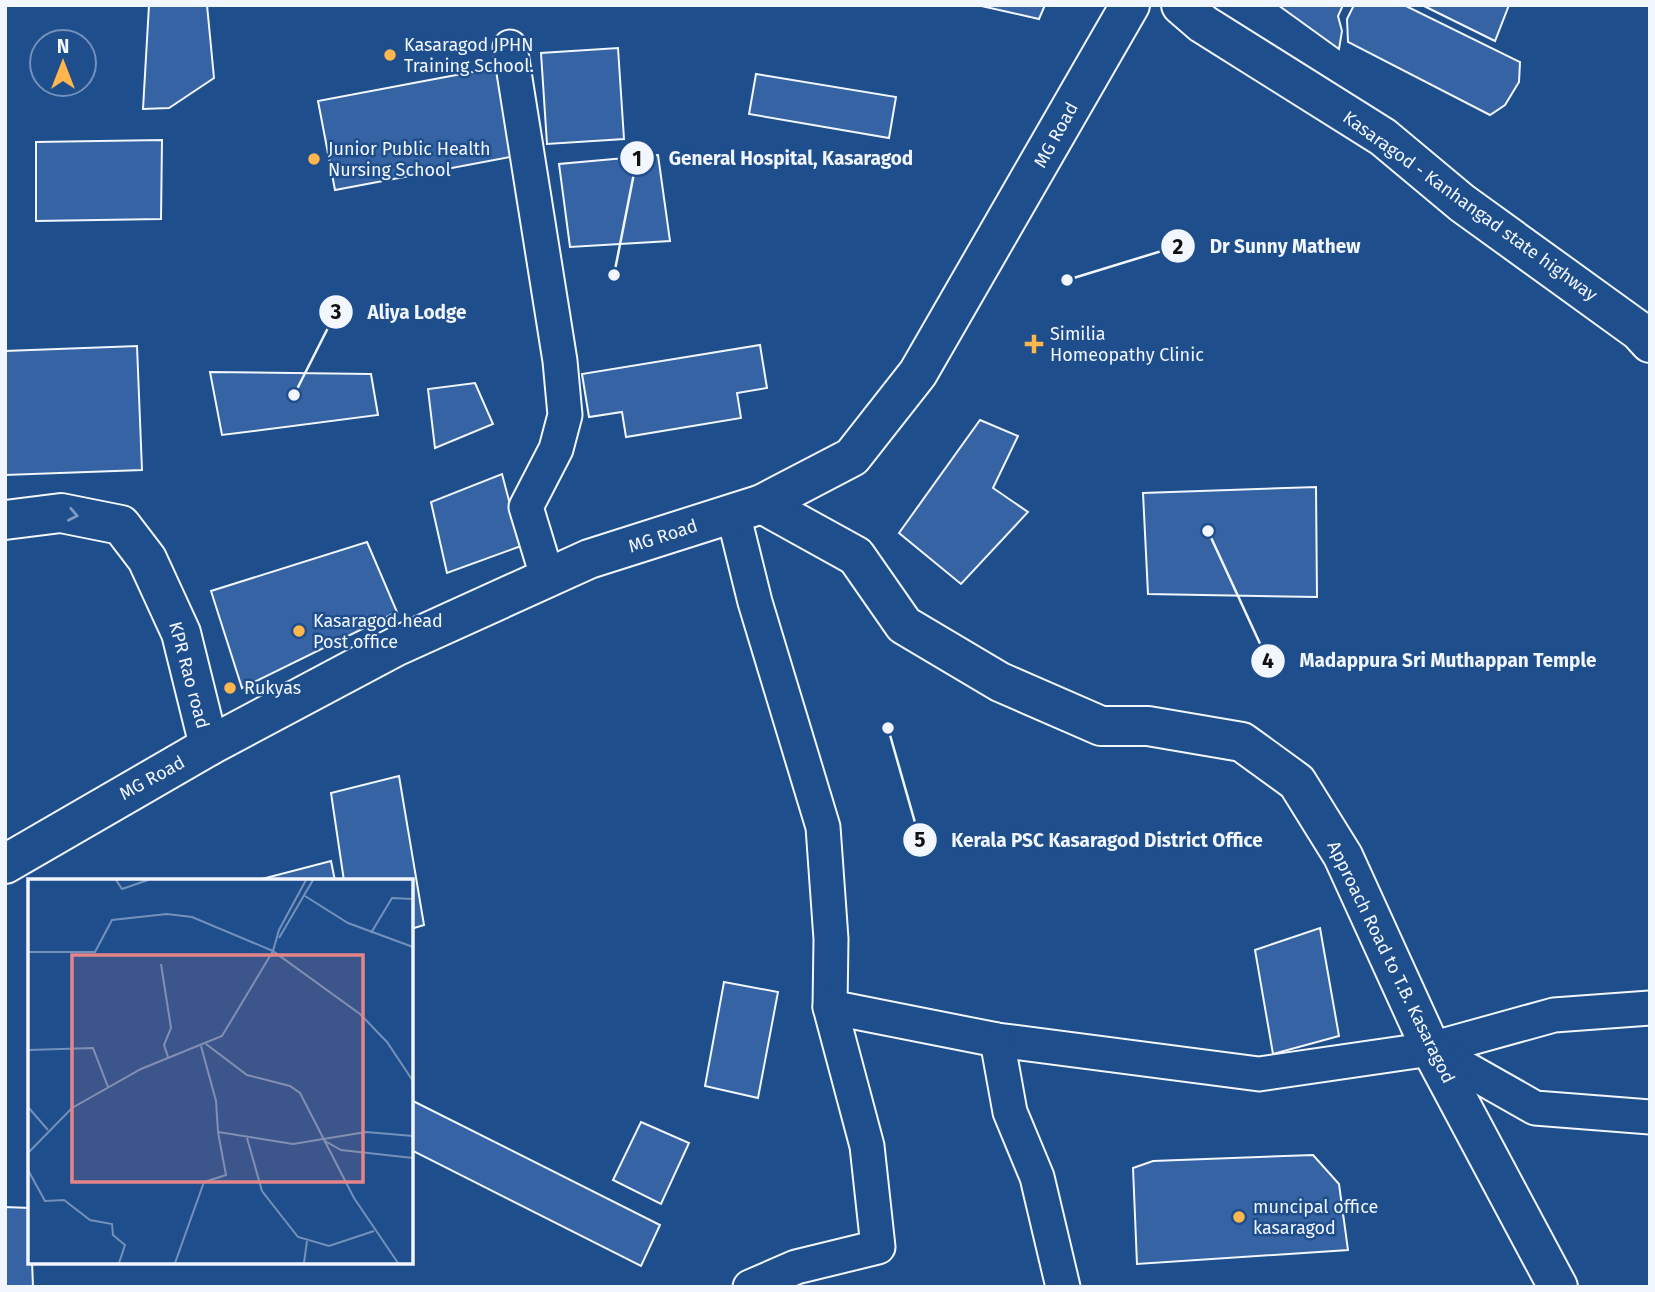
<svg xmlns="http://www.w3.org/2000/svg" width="1655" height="1292" font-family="'Fira Sans',sans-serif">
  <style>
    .building { fill: #3563a3; stroke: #f2f6ff; stroke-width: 2 }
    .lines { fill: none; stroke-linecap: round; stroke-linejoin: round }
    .minor-casing { stroke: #f2f6ff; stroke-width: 37 }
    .major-casing { stroke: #f2f6ff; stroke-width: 42 }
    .minor { stroke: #1f4e8c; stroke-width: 33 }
    .major { stroke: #1f4e8c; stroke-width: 38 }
    .oneway { stroke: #7e9ac0 }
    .poi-dot { fill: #ffb74d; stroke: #1f4e8c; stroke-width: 2.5 }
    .labels { text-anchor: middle; stroke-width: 5; stroke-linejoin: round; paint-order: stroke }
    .poi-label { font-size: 18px; fill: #f2f6ff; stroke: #1f4e8c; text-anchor: start }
    .street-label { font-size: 18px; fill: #f2f6ff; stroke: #1f4e8c }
    .inset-road { fill: none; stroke: #7391ba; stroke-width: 2 }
    .view { fill: #e38589; fill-opacity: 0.15; stroke: #e38589; stroke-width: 3.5 }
    .inset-edge { fill: none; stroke: #f2f6ff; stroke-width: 3.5 }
    .leader { fill: none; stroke: #f2f6ff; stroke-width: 2.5 }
    .callout-dot { fill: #f2f6ff; stroke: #1f4e8c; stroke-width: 2.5 }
    .mark-label { font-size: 21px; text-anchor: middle; font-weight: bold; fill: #111 }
    .callout-label { font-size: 19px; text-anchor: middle; font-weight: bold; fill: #f2f6ff; stroke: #1f4e8c; stroke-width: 5; stroke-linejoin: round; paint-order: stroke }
  </style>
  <rect width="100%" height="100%" fill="#1f4e8c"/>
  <g class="building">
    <polygon points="149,5 207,5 214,78 169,108 143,109"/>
    <polygon points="977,5 1045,5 1039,19"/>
    <polygon points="1278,5 1343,5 1338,16 1342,31 1339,49"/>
    <polygon points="1354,5 1404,5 1520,62 1519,82 1505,105 1490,115 1348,42 1347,19"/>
    <polygon points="1422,5 1509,5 1495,41"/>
    <polygon points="618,48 624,139 547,144 541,53"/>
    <polygon points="504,66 521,155 335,190 318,101"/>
    <polygon points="756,74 896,97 889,138 749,114"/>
    <polygon points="162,140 161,219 36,221 36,142"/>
    <polygon points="658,155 670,241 570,247 559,164"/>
    <polygon points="760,345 767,388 737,393 741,418 626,437 622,412 589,417 582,374"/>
    <polygon points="137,346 142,470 5,475 5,351"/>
    <polygon points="210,372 371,374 378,415 222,435"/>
    <polygon points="475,383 493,424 435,448 428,389"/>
    <polygon points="980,420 1018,436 993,488 1028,512 961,584 899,533"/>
    <polygon points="502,474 521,546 447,573 431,502"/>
    <polygon points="1316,487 1317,597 1148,594 1143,493"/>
    <polygon points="367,542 397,612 242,688 211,591"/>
    <polygon points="399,776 424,925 411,929 411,881 344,881 331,793"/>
    <polygon points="331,861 335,881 254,881"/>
    <polygon points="1320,928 1339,1036 1273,1054 1255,950"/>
    <polygon points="724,982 778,992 758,1098 705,1086"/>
    <polygon points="411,1100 660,1225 641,1266 411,1150"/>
    <polygon points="641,1122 689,1143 661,1204 613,1180"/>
    <polygon points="1313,1155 1339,1184 1348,1250 1137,1264 1133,1168 1153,1161"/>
    <polygon points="5,1207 30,1208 33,1287 5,1287"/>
  </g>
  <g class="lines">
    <defs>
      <g id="minor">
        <polyline points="510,47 560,361 565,415 556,449 526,507 547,576"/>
        <polyline points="733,513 755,602 823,827 831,939 830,1007 997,1040 1259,1074 1431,1049 1554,1015 1650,1008"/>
        <polyline points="997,1040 1010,1112 1037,1177 1063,1287"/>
        <polyline points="1431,1049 1535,1108 1650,1117"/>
        <polyline points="750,1287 796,1267 878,1247 867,1146 830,1007"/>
      </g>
      <g id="major">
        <polyline points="1181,5 1203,24 1383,137 1462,203 1639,331 1650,343"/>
        <polyline points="762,504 856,556 904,625 1000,682 1101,726 1148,726 1242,742 1297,782 1343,856 1431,1049 1558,1287"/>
        <polyline points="5,520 61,513 121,525 147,559 181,633 209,746"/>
        <polyline points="5,864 209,746 395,647 589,559 762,504 852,457 918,373 1130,5"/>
      </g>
    </defs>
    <use href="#minor" class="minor-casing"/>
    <use href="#major" class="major-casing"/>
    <use href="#minor" class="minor"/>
    <use href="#major" class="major"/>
  </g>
  <defs><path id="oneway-chevron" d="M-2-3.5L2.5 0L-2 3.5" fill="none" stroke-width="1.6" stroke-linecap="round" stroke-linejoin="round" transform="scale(1.75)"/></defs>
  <use class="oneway" href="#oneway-chevron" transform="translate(73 515) rotate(11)"/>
  <g class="poi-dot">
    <circle cx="390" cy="55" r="7"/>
    <circle cx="314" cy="159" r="7"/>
    <path d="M1030.5 333.5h7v7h7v7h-7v7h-7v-7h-7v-7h7z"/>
    <circle cx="299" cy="631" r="7"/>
    <circle cx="230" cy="688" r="7"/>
    <circle cx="1239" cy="1217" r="7"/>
  </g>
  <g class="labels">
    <g class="poi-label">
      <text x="404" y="51">Kasaragod JPHN<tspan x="404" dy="21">Training School.</tspan></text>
      <text x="328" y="155">Junior Public Health<tspan x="328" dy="21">Nursing School</tspan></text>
      <text x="1050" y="340">Similia<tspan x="1050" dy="21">Homeopathy Clinic</tspan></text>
      <text x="313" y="627">Kasaragod head<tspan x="313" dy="21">Post office</tspan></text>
      <text x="244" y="694">Rukyas</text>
      <text x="1253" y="1213">muncipal office<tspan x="1253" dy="21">kasaragod</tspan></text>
    </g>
    <g class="street-label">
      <text transform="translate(1056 135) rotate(-61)" y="6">MG Road</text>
      <text transform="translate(1470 206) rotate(36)" y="6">Kasaragod - Kanhangad state highway</text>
      <text transform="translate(663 536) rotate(-18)" y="6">MG Road</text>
      <text transform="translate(189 675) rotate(75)" y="6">KPR Rao road</text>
      <text transform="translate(152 778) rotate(-29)" y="6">MG Road</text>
      <text transform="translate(1391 962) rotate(64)" y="6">Approach Road to T.B. Kasaragod</text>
    </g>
  </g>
  <g transform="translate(28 879)">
    <rect width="385" height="385" fill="#1f4e8c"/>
    <path class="inset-road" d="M88,1L94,10L120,1M278,1L251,51L245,72L332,135L359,163L385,202M277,17L320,44L385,68M343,54L364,19L385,20M251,59L285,1M0,73H67L84,41L139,35L164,38L245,72M133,85L143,149L136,166L140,178M178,165L219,196L262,207L272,214L326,319L370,384M173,167L188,222L190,253L265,265L338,253L385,257M0,171L65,169L80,208M0,228L20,251M219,259L234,312L270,358L301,367L346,352M297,262L313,271L385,279M0,274L44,229L113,190L194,157L245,72M0,291L17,322L36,321L62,341L84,345L85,356L97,366L91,384M147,384L176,303L198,296L190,253M276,384L279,362"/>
    <path class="view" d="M44,76H335V303H44Z"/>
    <rect width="385" height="385" class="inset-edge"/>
  </g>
  <path class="leader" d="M614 275L637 158M1067 280L1178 246M294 395L336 312M1208 531L1268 661M888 728L920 840"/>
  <g class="callout-dot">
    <circle cx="614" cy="275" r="7"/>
    <circle cx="1067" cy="280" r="7"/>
    <circle cx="294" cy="395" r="7"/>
    <circle cx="1208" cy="531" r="7"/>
    <circle cx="888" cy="728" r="7"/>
    <circle cx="637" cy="158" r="18"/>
    <circle cx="1178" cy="246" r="18"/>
    <circle cx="336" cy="312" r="18"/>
    <circle cx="1268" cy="661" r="18"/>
    <circle cx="920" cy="840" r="18"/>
  </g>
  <g class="mark-label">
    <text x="637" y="166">1</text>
    <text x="1178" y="254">2</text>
    <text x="336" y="319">3</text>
    <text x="1268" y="668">4</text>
    <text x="920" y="847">5</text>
  </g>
  <g class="callout-label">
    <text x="791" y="165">General Hospital, Kasaragod</text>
    <text x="1285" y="253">Dr Sunny Mathew</text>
    <text x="417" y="319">Aliya Lodge</text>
    <text x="1448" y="667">Madappura Sri Muthappan Temple</text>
    <text x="1107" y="847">Kerala PSC Kasaragod District Office</text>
  </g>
  <rect width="1655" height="1292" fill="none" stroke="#f2f6ff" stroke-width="14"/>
  <g transform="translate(63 63)"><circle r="33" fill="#1f4e8c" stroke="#7391ba" stroke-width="2"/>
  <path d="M0-5L12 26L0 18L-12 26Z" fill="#ffb74d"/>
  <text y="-10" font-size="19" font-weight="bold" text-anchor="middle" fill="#f2f6ff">N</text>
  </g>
</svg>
